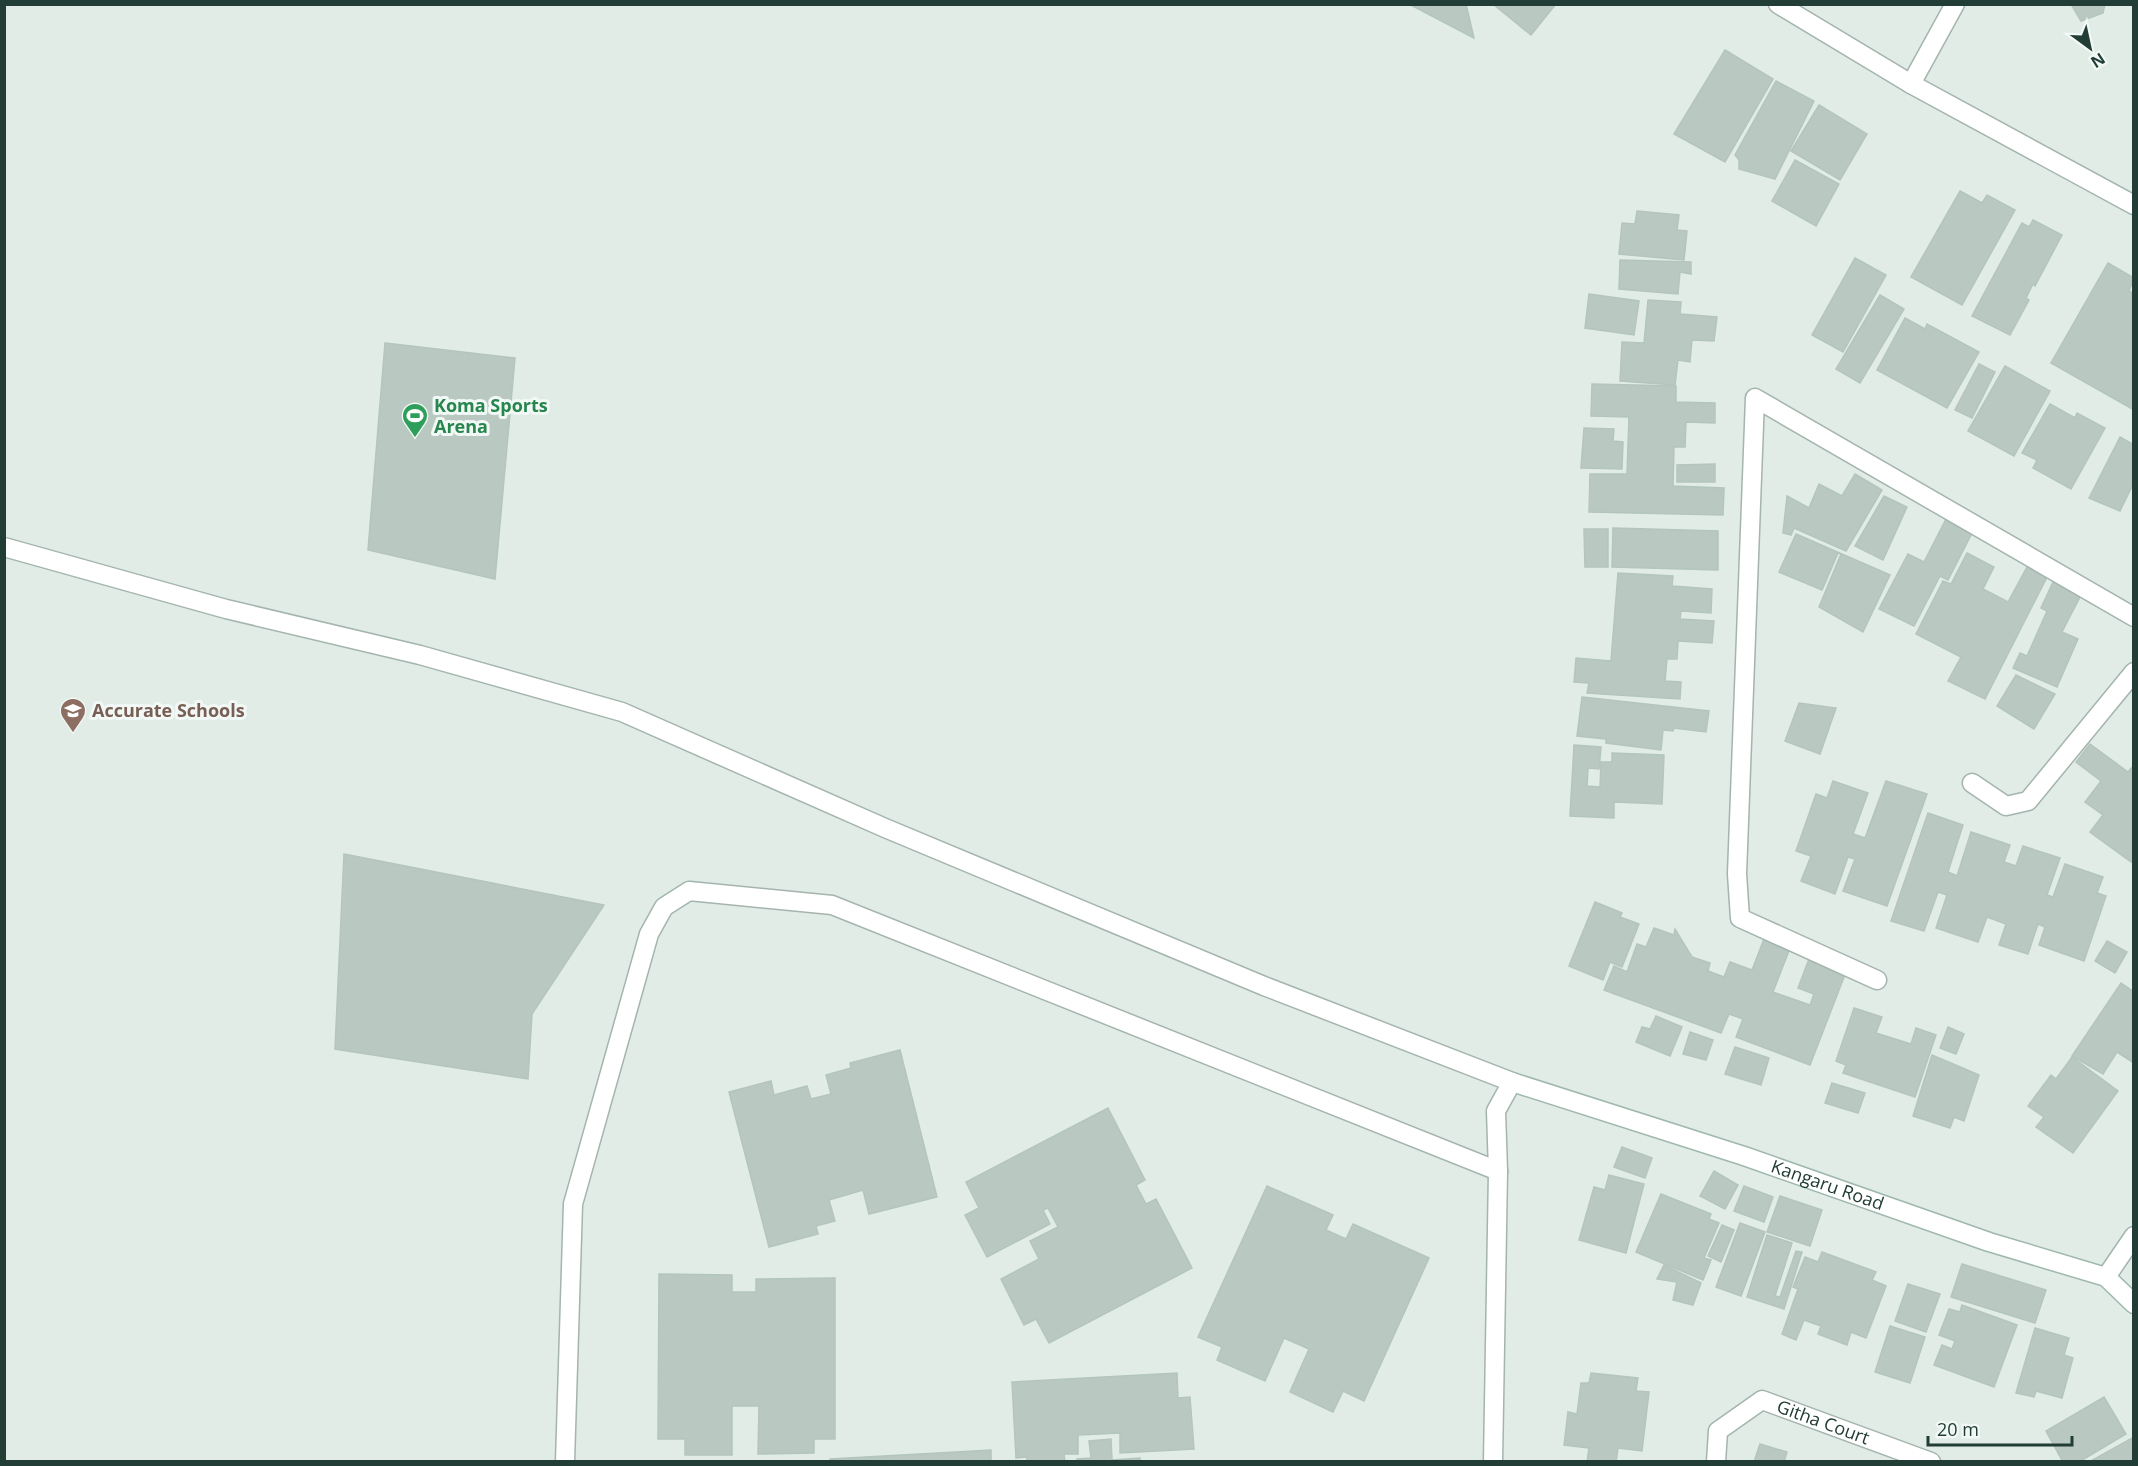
<svg xmlns="http://www.w3.org/2000/svg" width="2138" height="1466" font-family="'Open Sans',sans-serif">
  <style>
    .building { fill: #b9c9c2; stroke: #b3c5bd; stroke-width: 1.5 }
    .lines { fill: none; stroke-linecap: round; stroke-linejoin: round }
    .street-casing { stroke: #a4b4ae; stroke-width: 21 }
    .secondary-casing { stroke: #9fb8ae; stroke-width: 21 }
    .street { stroke: #fff; stroke-width: 18 }
    .secondary { stroke: #fff; stroke-width: 18 }
    .labels { text-anchor: middle; stroke-width: 6; stroke-linejoin: round; paint-order: stroke }
    .leisure-label { font-size: 18px; font-weight: bold; fill: #27864d; stroke: #f1f8f5; text-anchor: start }
    .education-label { font-size: 18px; font-weight: bold; fill: #785e54; stroke: #f1f8f5; text-anchor: start }
    .street-label { font-size: 18px; fill: #213d35; stroke: #f1f8f5 }
  </style>
  <rect width="100%" height="100%" fill="#e1ece7"/>
  <g class="building">
    <polygon points="1409,4 1466,4 1474,38"/>
    <polygon points="1493,4 1556,4 1531,35"/>
    <polygon points="2071,4 2105,4 2103,13 2081,21"/>
    <polygon points="1725,50 1773,79 1725,162 1674,134"/>
    <polygon points="1776,81 1814,101 1775,179 1739,169 1739,160 1735,155"/>
    <polygon points="1819,105 1867,134 1840,180 1791,151"/>
    <polygon points="1795,160 1839,184 1816,226 1772,201"/>
    <polygon points="1960,191 1982,203 1987,195 2015,210 1962,305 1911,277"/>
    <polygon points="1637,211 1679,215 1677,230 1687,231 1684,260 1619,254 1622,223 1635,224"/>
    <polygon points="2033,220 2062,235 2035,286 2033,284 2026,298 2029,300 2010,335 1972,316 2022,223 2029,227"/>
    <polygon points="1855,258 1886,275 1843,352 1812,335"/>
    <polygon points="1620,260 1691,262 1691,274 1680,272 1678,294 1619,289"/>
    <polygon points="2108,263 2134,278 2129,291 2134,294 2134,410 2051,363"/>
    <polygon points="1589,294 1639,301 1634,335 1585,328"/>
    <polygon points="1880,295 1904,309 1860,383 1836,369"/>
    <polygon points="1648,300 1681,302 1680,314 1717,317 1714,341 1692,340 1690,362 1678,360 1675,385 1620,381 1622,342 1644,343"/>
    <polygon points="1905,318 1925,329 1927,324 1979,352 1947,408 1877,370"/>
    <polygon points="385,343 515,358 495,579 368,550"/>
    <polygon points="1979,364 1995,372 1972,418 1955,410"/>
    <polygon points="2005,366 2050,391 2014,456 1968,431"/>
    <polygon points="1592,384 1676,386 1676,402 1715,403 1715,423 1686,422 1685,447 1674,447 1673,486 1724,488 1723,515 1589,512 1590,474 1627,474 1629,417 1591,416"/>
    <polygon points="2050,404 2075,418 2077,413 2105,428 2071,489 2033,468 2037,460 2022,453"/>
    <polygon points="1584,428 1614,429 1613,441 1623,442 1622,469 1581,468"/>
    <polygon points="2120,437 2134,445 2134,482 2120,511 2089,498"/>
    <polygon points="1715,464 1715,482 1677,482 1677,465"/>
    <polygon points="1855,474 1882,490 1846,551 1794,528 1791,535 1783,533 1787,496 1809,508 1819,484 1842,496"/>
    <polygon points="1884,496 1907,507 1883,560 1855,546"/>
    <polygon points="1946,519 1972,533 1948,580 1940,576 1914,626 1879,609 1908,554 1924,562"/>
    <polygon points="1613,528 1718,531 1718,570 1612,567"/>
    <polygon points="1584,529 1608,529 1608,567 1585,567"/>
    <polygon points="1796,534 1890,575 1863,632 1819,607 1841,554 1838,553 1822,590 1779,572"/>
    <polygon points="1967,553 1994,567 1983,589 2008,602 2027,567 2047,577 1985,699 1948,681 1961,657 1916,634 1943,581 1951,584"/>
    <polygon points="1618,573 1673,576 1672,586 1712,589 1711,613 1681,611 1680,619 1714,621 1712,643 1678,641 1677,659 1667,659 1665,681 1681,682 1680,699 1587,693 1589,683 1574,682 1576,658 1611,661"/>
    <polygon points="2054,580 2082,593 2062,632 2078,639 2057,687 2013,668 2020,653 2027,656 2047,611 2041,608"/>
    <polygon points="2016,675 2055,694 2034,729 1997,706"/>
    <polygon points="1582,697 1709,711 1706,732 1674,728 1673,731 1663,730 1661,750 1606,743 1606,739 1577,736"/>
    <polygon points="1799,703 1836,708 1820,754 1785,741"/>
    <polygon points="2090,744 2128,772 2134,765 2134,858 2131,862 2090,832 2103,815 2085,802 2101,781 2076,762"/>
    <polygon points="1574,745 1601,747 1599,769 1588,768 1587,786 1600,787 1601,762 1612,762 1612,753 1664,755 1662,804 1614,802 1614,818 1570,816"/>
    <polygon points="1833,781 1868,793 1853,834 1865,838 1886,781 1927,794 1887,906 1843,891 1855,859 1848,857 1835,894 1801,881 1811,856 1796,851 1816,794 1827,798"/>
    <polygon points="1928,813 1963,825 1948,872 1957,876 1971,832 2010,845 2004,862 2016,866 2023,846 2060,858 2047,895 2053,897 2065,864 2103,877 2097,893 2106,896 2084,961 2039,945 2045,927 2038,924 2028,954 1999,945 2006,924 1987,917 1978,942 1936,928 1947,895 1938,892 1924,931 1891,921"/>
    <polygon points="344,854 604,905 532,1014 528,1079 335,1049"/>
    <polygon points="1595,902 1622,913 1620,917 1639,924 1622,967 1610,962 1603,980 1569,966"/>
    <polygon points="1654,928 1674,935 1675,929 1692,957 1710,963 1708,971 1724,977 1730,962 1752,970 1764,939 1790,948 1773,992 1810,1005 1814,994 1798,988 1809,959 1846,972 1810,1065 1736,1037 1743,1019 1729,1014 1721,1033 1604,990 1614,966 1627,972 1637,944 1646,947"/>
    <polygon points="2107,941 2127,952 2115,973 2095,961"/>
    <polygon points="2121,983 2134,992 2134,1063 2117,1052 2103,1074 2072,1056"/>
    <polygon points="1854,1008 1882,1017 1876,1033 1911,1044 1916,1028 1936,1035 1915,1097 1843,1073 1846,1065 1836,1061"/>
    <polygon points="1656,1016 1682,1027 1670,1056 1636,1042 1642,1027 1650,1029"/>
    <polygon points="1948,1027 1964,1034 1956,1054 1940,1048"/>
    <polygon points="1690,1032 1713,1040 1706,1060 1683,1054"/>
    <polygon points="1735,1047 1769,1058 1761,1085 1725,1074"/>
    <polygon points="900,1050 937,1197 869,1214 863,1190 829,1200 835,1221 816,1226 818,1234 769,1247 729,1092 771,1081 774,1095 807,1086 811,1099 831,1094 826,1075 851,1068 850,1063"/>
    <polygon points="1932,1055 1979,1075 1964,1121 1954,1117 1950,1128 1913,1116"/>
    <polygon points="2072,1057 2118,1091 2073,1153 2036,1127 2044,1117 2028,1106 2051,1075 2056,1079"/>
    <polygon points="1832,1083 1865,1093 1858,1113 1825,1103"/>
    <polygon points="1108,1108 1145,1180 1136,1185 1146,1204 1156,1199 1192,1268 1049,1343 1036,1319 1024,1325 1001,1279 1039,1259 1030,1241 1058,1227 1048,1208 1043,1210 1050,1224 987,1257 965,1215 979,1208 966,1182"/>
    <polygon points="1622,1147 1652,1158 1645,1178 1614,1167"/>
    <polygon points="1714,1171 1738,1185 1725,1209 1700,1196"/>
    <polygon points="1609,1175 1644,1184 1626,1253 1579,1240 1594,1187 1605,1190"/>
    <polygon points="1267,1186 1333,1215 1326,1230 1346,1239 1353,1224 1429,1258 1364,1401 1343,1391 1333,1412 1290,1392 1309,1349 1284,1338 1265,1381 1217,1360 1222,1347 1198,1337"/>
    <polygon points="1744,1186 1773,1197 1764,1222 1734,1211"/>
    <polygon points="1661,1194 1711,1214 1709,1219 1719,1223 1704,1258 1711,1260 1703,1280 1636,1252"/>
    <polygon points="1780,1196 1822,1210 1810,1246 1767,1232"/>
    <polygon points="1740,1223 1765,1232 1741,1296 1716,1287"/>
    <polygon points="1722,1225 1734,1230 1721,1262 1708,1256"/>
    <polygon points="1767,1235 1792,1243 1775,1296 1780,1297 1796,1251 1802,1252 1784,1309 1747,1297"/>
    <polygon points="1822,1252 1876,1272 1872,1280 1886,1286 1866,1338 1851,1332 1847,1345 1818,1334 1821,1326 1804,1320 1796,1340 1782,1334 1798,1289 1793,1287 1805,1257 1818,1262"/>
    <polygon points="1962,1264 2046,1290 2035,1323 1951,1297"/>
    <polygon points="1664,1265 1701,1283 1693,1305 1673,1300 1677,1282 1657,1279"/>
    <polygon points="659,1274 732,1275 732,1292 756,1292 756,1279 835,1278 835,1439 814,1439 814,1453 758,1454 759,1406 732,1406 732,1455 685,1455 685,1439 658,1439"/>
    <polygon points="1908,1284 1940,1294 1926,1332 1895,1321"/>
    <polygon points="1962,1305 2017,1325 1994,1387 1934,1365 1942,1345 1952,1349 1955,1341 1939,1335 1949,1309 1960,1312"/>
    <polygon points="1890,1326 1925,1337 1910,1383 1875,1372"/>
    <polygon points="2035,1328 2069,1338 2064,1355 2073,1358 2062,1398 2036,1391 2034,1397 2016,1393"/>
    <polygon points="1177,1373 1178,1398 1190,1397 1194,1449 1120,1453 1120,1433 1078,1435 1078,1454 1064,1454 1065,1462 1027,1462 1027,1457 1016,1458 1012,1382"/>
    <polygon points="1591,1373 1638,1378 1636,1391 1649,1392 1642,1451 1618,1448 1616,1462 1587,1462 1589,1448 1564,1445 1568,1412 1577,1414 1581,1383 1589,1383"/>
    <polygon points="2104,1397 2126,1434 2079,1462 2063,1462 2046,1431"/>
    <polygon points="2134,1437 2134,1462 2089,1462"/>
    <polygon points="1111,1439 1112,1460 1140,1458 1140,1462 1077,1462 1077,1459 1091,1458 1089,1441"/>
    <polygon points="1760,1444 1787,1452 1784,1462 1754,1462"/>
    <polygon points="991,1450 991,1462 830,1462 830,1459"/>
  </g>
  <g class="lines">
    <defs>
      <g id="street">
        <polyline points="1778,4 1911,84 2134,205"/>
        <polyline points="1911,84 1955,4"/>
        <polyline points="4,547 226,609 420,655 622,712 885,828 1264,986 1512,1082 1496,1111 1498,1171 1493,1462"/>
        <polyline points="1972,783 2006,806 2028,801 2134,672"/>
        <polyline points="1877,980 1740,918 1737,874 1755,398 2134,617"/>
        <polyline points="2106,1277 2134,1236"/>
        <polyline points="565,1462 573,1204 649,934 664,907 689,891 832,905 1498,1171"/>
        <path id="s1" d="M1716,1462L1718,1431L1762,1400L1931,1462"/>
      </g>
      <g id="secondary">
        <path id="s2" d="M1512,1082L1744,1156L1989,1242L2106,1277L2134,1304"/>
      </g>
    </defs>
    <use href="#street" class="street-casing"/>
    <use href="#secondary" class="secondary-casing"/>
    <use href="#street" class="street"/>
    <use href="#secondary" class="secondary"/>
  </g>
  <defs>
    <symbol id="stadium-pin" viewBox="-11 -11 22 30"><path d="M0 17L-7.5 6A9.5 9.5 0 1 1 7.5 6Z" fill="#2e9e5b" stroke="#f1f8f5"/><path d="M0-5a6.5 5 0 1 0 0 10a6.5 5 0 1 0 0-10ZM-3.5-1.8h7v3.6h-7Z" fill="#fff"/></symbol>
    <symbol id="school-pin" viewBox="-11 -11 22 30"><path d="M0 17L-7.5 6A9.5 9.5 0 1 1 7.5 6Z" fill="#8d6e63" stroke="#f1f8f5"/><path d="M0-5L7-2L0 1L-7-2ZM-4 1L0 2.5L4 1V4Q0 6-4 4Z" fill="#fff"/></symbol>
  </defs>
  <g fill-rule="evenodd">
    <use href="#stadium-pin" x="400" y="401" width="30" height="40"/>
    <use href="#school-pin" x="58" y="696" width="30" height="40"/>
  </g>
  <g class="labels">
    <g class="leisure-label">
      <text x="434" y="412">Koma Sports<tspan x="434" dy="21">Arena</tspan></text>
    </g>
    <g class="education-label">
      <text x="92" y="717">Accurate Schools</text>
    </g>
    <g class="street-label">
      <text dy="6" stroke="none"><textPath href="#s2" startOffset="332">Kangaru Road</textPath></text>
      <text dy="6" stroke="none"><textPath href="#s1" startOffset="150">Githa Court</textPath></text>
    </g>
  </g>
  <rect width="2138" height="1466" fill="none" stroke="#213d35" stroke-width="12"/>
  <g transform="translate(2090 48) rotate(147)" stroke="#f1f8f5" stroke-width="4.5" paint-order="stroke">
  <path d="M0-4.5L10 22L0 15L-10 22Z" fill="#213d35"/>
  <text y="-9" font-size="16" font-weight="bold" text-anchor="middle" fill="#213d35">N</text>
  </g>
  <path d="M1928 1436v9h144v-9" fill="none" stroke="#213d35" stroke-width="3"/>
  <text x="1937" y="1436" font-size="18" fill="#213d35" stroke="#f1f8f5" stroke-width="4.5" paint-order="stroke">20 m</text>
</svg>
